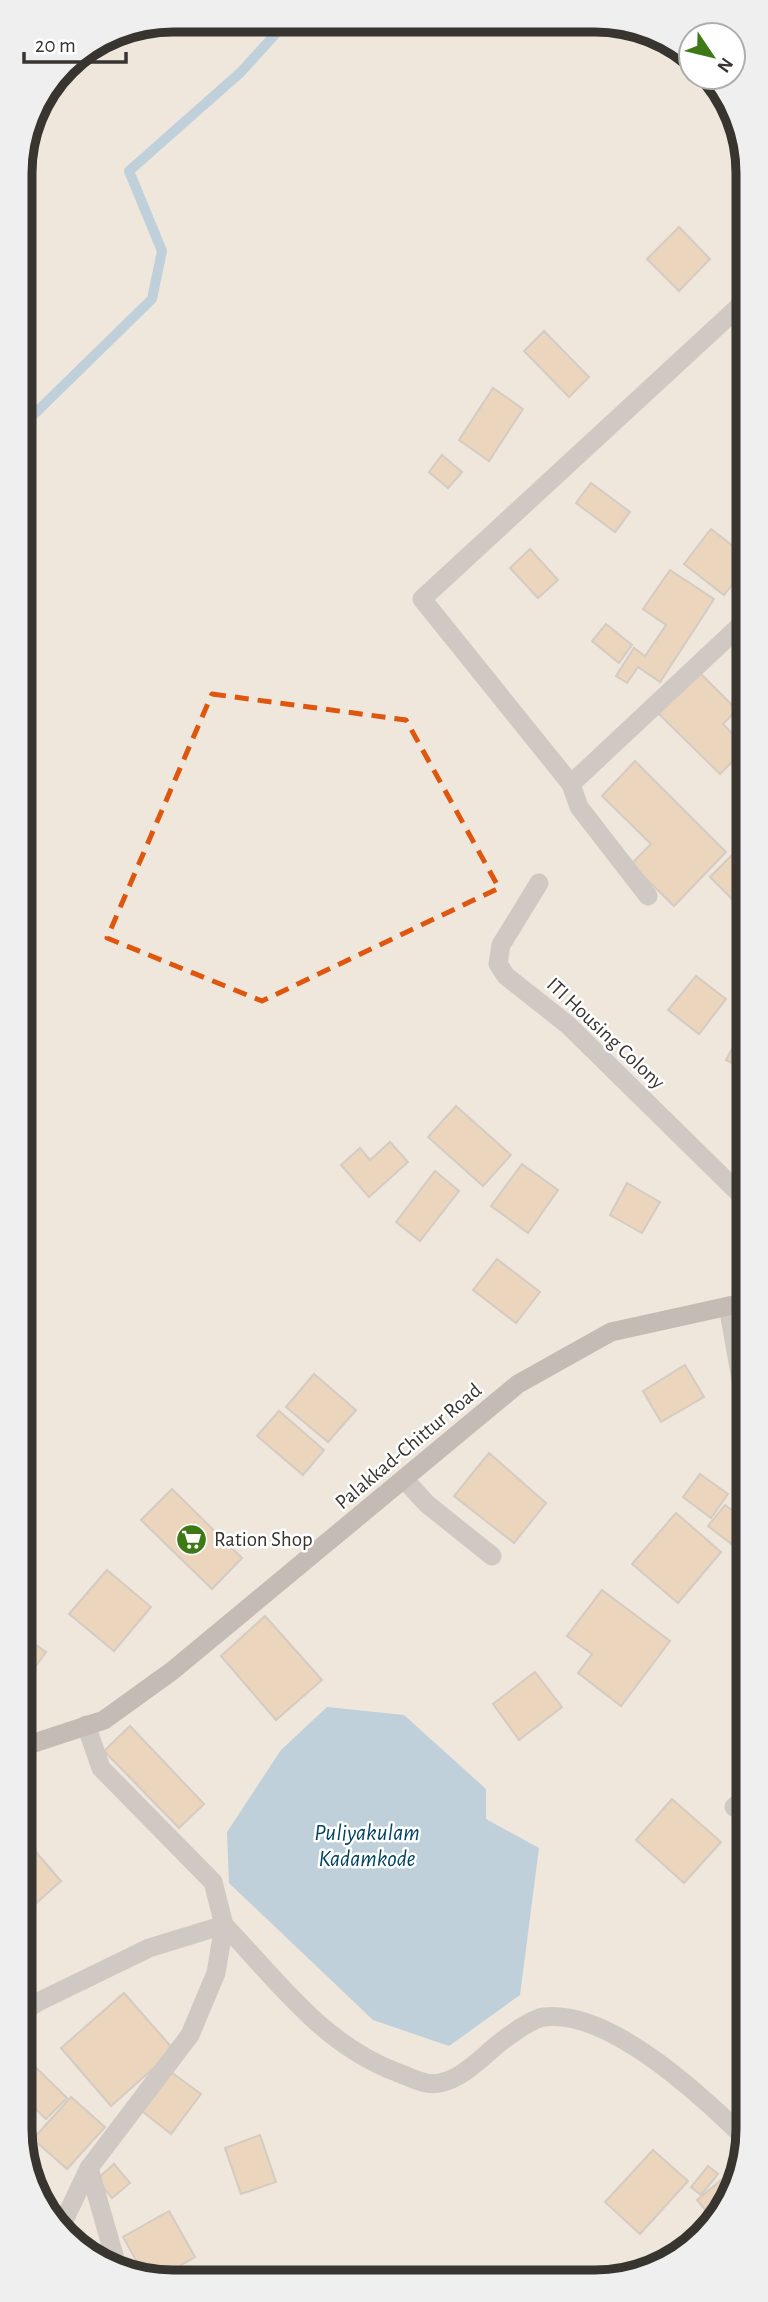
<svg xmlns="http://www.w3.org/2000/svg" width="768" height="2302" font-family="'Alegreya Sans',sans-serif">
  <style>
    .water { fill: #85b7d8 }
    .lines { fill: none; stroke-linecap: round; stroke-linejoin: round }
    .stream { stroke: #85b7d8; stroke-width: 10 }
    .building { fill: #e6c197; stroke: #b3aba1; stroke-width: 2 }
    .minor { stroke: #aca7a4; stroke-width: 19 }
    .secondary { stroke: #8f8883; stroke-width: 19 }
    .marked { fill: none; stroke: #df570e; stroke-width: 5; stroke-dasharray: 14 9; stroke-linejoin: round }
    .labels { text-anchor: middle; stroke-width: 5; stroke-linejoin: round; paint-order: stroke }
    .street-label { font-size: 21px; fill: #383531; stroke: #fff }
    .poi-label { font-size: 21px; fill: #383531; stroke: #fff; text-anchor: start }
    .water-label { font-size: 23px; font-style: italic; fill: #004362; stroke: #fff }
    .rim { fill: none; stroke: #383531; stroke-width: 9 }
  </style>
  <rect width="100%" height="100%" fill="#efe6dc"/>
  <polygon class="water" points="327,1707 404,1715 486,1789 486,1819 539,1848 520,1995 449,2046 373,2020 229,1883 227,1832 281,1750"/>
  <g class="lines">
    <polyline class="stream" points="20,428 152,299 162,251 129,171 241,72 288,20"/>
  </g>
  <g class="building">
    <polygon points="746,197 746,220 735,206"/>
    <polygon points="679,227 710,259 679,291 647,259"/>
    <polygon points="544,331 589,377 569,397 524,351"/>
    <polygon points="493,388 523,409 489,461 459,440"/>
    <polygon points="442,455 462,472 448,488 429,472"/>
    <polygon points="591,483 630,512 615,532 576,503"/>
    <polygon points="711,529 746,556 746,567 724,595 684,564"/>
    <polygon points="530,549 558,580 538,598 510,568"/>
    <polygon points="670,570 714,599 660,682 638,667 627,683 616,676 634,648 645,656 666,625 643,609"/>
    <polygon points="606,624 632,645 619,663 592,641"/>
    <polygon points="698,671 737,710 723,724 746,748 720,774 657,712"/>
    <polygon points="635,761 726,852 674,906 631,864 651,844 602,796"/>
    <polygon points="736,851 747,862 747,914 710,877"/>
    <polygon points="696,976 726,999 699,1034 668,1010"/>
    <polygon points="747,1022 747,1071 726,1060"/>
    <polygon points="456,1106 511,1155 483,1186 428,1137"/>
    <polygon points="390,1142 408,1162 369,1197 341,1165 360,1148 370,1160"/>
    <polygon points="522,1164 558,1190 528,1233 491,1206"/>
    <polygon points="435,1171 459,1191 420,1241 396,1222"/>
    <polygon points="627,1183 660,1202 642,1233 610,1215"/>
    <polygon points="497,1259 540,1292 516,1323 473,1290"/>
    <polygon points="685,1365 704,1397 661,1422 643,1391"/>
    <polygon points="314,1374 356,1410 328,1442 286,1407"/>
    <polygon points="279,1411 324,1450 303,1475 257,1436"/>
    <polygon points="489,1453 546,1503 514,1543 454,1496"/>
    <polygon points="700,1474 728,1494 711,1518 683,1497"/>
    <polygon points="172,1489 242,1558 212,1589 141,1520"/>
    <polygon points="725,1505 748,1522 748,1536 738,1549 708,1526"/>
    <polygon points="676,1513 721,1552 678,1603 632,1564"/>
    <polygon points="107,1570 151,1607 114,1651 69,1614"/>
    <polygon points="602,1590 670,1641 621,1706 578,1673 592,1654 567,1636"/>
    <polygon points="265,1616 322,1680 276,1720 221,1656"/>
    <polygon points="23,1636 46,1652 25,1681 22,1679"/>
    <polygon points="535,1672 562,1707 519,1740 493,1704"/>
    <polygon points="130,1726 204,1804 179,1828 104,1751"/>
    <polygon points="672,1799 721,1842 684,1883 636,1840"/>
    <polygon points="22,1836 61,1881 22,1916"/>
    <polygon points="124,1993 174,2050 111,2106 61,2048"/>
    <polygon points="24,2056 67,2098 46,2119 22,2096"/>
    <polygon points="171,2072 201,2094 171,2134 142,2111"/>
    <polygon points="71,2097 105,2127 67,2169 33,2139"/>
    <polygon points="260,2135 276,2182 241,2194 225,2148"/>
    <polygon points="653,2150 688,2181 640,2234 605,2202"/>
    <polygon points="114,2164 130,2183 112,2198 97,2179"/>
    <polygon points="708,2166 718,2174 701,2195 691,2187"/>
    <polygon points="726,2176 731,2182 722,2203 709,2214 697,2200"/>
    <polygon points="169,2211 195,2257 156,2280 147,2280 123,2237"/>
  </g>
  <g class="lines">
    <g class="minor">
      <polyline points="571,784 746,620"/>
      <polyline points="539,883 501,945 498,964 506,976 568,1025 747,1201"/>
      <polyline points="648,896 579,807 571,784 422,599 746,300"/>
      <polyline points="728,1306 747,1413"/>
      <polyline points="404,1479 427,1504 492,1556"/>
      <polyline points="734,1807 748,1795"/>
      <path d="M22,2013L38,2002L149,1948L224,1925C278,1981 321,2043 396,2072C405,2075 416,2081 426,2083C450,2088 474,2065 490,2051C501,2041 530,2019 544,2017C610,2009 703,2097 748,2141"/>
      <polyline points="89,2168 117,2266"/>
      <polyline points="60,2229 89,2168 190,2035 216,1973 224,1925 213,1882 101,1768 86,1725"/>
    </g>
    <polyline class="secondary" points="22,1747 104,1720 172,1671 518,1384 611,1332 747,1302"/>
  </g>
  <path d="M0 0H768V2302H0ZM212,694L406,720L499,888L262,1001L107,938Z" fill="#efe6dc" fill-opacity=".55" fill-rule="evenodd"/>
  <path class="marked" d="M212,694L406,720L499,888L262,1001L107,938Z"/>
  <defs>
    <symbol id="supermarket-disc" viewBox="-11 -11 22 22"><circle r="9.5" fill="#3d7a15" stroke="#fff"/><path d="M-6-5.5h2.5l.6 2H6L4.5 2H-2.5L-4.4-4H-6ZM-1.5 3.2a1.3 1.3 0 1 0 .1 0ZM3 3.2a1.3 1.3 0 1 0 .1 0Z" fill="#fff"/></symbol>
  </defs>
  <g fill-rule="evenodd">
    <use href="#supermarket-disc" x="174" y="1522" width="35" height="35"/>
  </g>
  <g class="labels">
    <g class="street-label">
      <text transform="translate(606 1033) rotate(43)" y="7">ITI Housing Colony</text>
      <text transform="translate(408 1446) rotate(-40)" y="7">Palakkad-Chittur Road</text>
    </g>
    <g class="poi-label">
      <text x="214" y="1546">Ration Shop</text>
    </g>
    <g class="water-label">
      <text x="367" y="1840">Puliyakulam<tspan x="367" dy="26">Kadamkode</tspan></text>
    </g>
  </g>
  <path d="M0 0H768V2302H0ZM173 32H595A141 141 0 0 1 736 173V2129A141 141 0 0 1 595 2270H173A141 141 0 0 1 32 2129V173A141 141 0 0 1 173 32Z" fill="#efefef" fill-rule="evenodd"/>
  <path class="rim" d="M173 32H595A141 141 0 0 1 736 173V2129A141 141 0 0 1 595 2270H173A141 141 0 0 1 32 2129V173A141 141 0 0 1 173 32Z"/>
  <g transform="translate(712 56) rotate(125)"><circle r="33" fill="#ffffff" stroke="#afaead" stroke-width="2"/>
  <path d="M0-5L12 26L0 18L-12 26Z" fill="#3d7a15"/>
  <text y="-10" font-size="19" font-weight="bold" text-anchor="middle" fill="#383531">N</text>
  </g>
  <path d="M24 52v10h102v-10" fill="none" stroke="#383531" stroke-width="3.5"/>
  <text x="35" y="52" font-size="21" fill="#383531" stroke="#ffffff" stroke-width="5" paint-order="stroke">20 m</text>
</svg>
